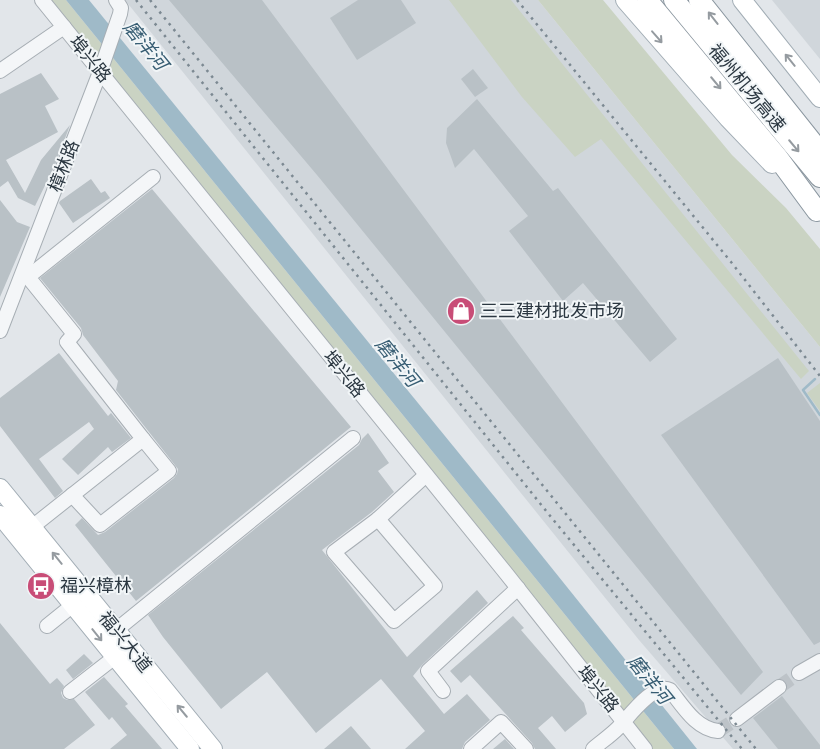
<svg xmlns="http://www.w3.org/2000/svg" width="820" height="749" font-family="'Noto Sans','Noto Sans SC',sans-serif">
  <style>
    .built { fill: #d0d6db }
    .green { fill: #cad3c3 }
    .water { fill: #9fbac8 }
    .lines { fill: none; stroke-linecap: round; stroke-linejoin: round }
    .stream { stroke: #9fbac8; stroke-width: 2.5 }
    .building { fill: #b9c1c6 }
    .minor-tunnel { stroke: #bdc3c8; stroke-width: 14; stroke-dasharray: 14 7; stroke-linecap: butt }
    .minor-casing { stroke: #a7aeb4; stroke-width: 16 }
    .major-casing { stroke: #a2adb5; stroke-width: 20 }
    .highway-casing { stroke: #8a969f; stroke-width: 22 }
    .minor { stroke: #f4f6f8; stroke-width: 14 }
    .major { stroke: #fff; stroke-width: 18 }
    .highway { stroke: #fff; stroke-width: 20 }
    .rail { stroke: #7c8992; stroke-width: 2.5; stroke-dasharray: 2.5 5; stroke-linecap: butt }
    .oneway { stroke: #959ba0 }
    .labels { text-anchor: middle; stroke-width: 4; stroke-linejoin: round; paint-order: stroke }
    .street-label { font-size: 18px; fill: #2b3741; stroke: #f1f5f7 }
    .poi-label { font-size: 18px; fill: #2b3741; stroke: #f1f5f7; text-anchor: start }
    .water-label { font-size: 19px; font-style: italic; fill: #375d73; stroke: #f1f5f7 }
  </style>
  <rect width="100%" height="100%" fill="#e2e6ea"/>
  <g class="built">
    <polygon points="125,0 538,0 820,347 820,749 733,749 639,640"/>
    <polygon points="772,0 820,0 820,59"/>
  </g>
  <g class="green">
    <polygon points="45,0 66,0 674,749 648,749"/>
    <polygon points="449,0 511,0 809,371 801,379 601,139 575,157 522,97"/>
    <polygon points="538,0 603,0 732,155 786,208 820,249 820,347"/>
    <polygon points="820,383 820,411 807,393"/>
  </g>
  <polygon class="water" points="66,0 89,0 498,501 697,749 674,749"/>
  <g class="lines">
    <polyline class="stream" points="815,379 803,390 820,415"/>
  </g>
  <g class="building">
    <polygon points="169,0 262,0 763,672 741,695 317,175"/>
    <polygon points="358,0 401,0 416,23 357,60 330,18"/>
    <polygon points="473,69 488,88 475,97 461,79"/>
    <polygon points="41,73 59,99 45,106 58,132 6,160 25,193 41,160 70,125 55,165 35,206 18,198 8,181 0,187 0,94"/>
    <polygon points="477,99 553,191 558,188 677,339 650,362 583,283 563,301 509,231 528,216 474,149 455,168 446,143 447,128"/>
    <polygon points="91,179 101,193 105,191 110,198 73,223 59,203 60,201"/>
    <polygon points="152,189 351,427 136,601 75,525 82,518 98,535 105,532 174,478 177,474 178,469 116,390 118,381 83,335 81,328 40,278"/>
    <polygon points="0,200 17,222 30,227 0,297"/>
    <polygon points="59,353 108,416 111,413 131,438 112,452 108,447 78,475 62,459 94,429 89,422 39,459 63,491 55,498 0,426 0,398"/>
    <polygon points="778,358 820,421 820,642 814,645 661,435"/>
    <polygon points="368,433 389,463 378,471 394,492 372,512 322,550 407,657 477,590 488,603 422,665 413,676 444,714 467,694 490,720 465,742 462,749 405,749 425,731 381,679 316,733 267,672 221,709 163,637 148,615 359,445 362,439"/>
    <polygon points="513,616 524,628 521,630 584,703 587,714 565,732 552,716 538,728 556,749 535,749 532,743 470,675 461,683 450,671"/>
    <polygon points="0,623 50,684 57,678 64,686 61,693 63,698 67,700 74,699 95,725 64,749 0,749"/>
    <polygon points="84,654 93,663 73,679 66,670"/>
    <polygon points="104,677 128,704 125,706 162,749 110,749 127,735 112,717 109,720 85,692"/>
    <polygon points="782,696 820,745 820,749 778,749 753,718"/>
    <polygon points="351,726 371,749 324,749"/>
    <polygon points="505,739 514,749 493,749"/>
  </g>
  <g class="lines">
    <g class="minor-tunnel">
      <polyline points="779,687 799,673"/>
      <polyline points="718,731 737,719"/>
    </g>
    <defs>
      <g id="minor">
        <polyline points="42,0 505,572 645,749"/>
        <polyline points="0,71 64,27"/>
        <polyline points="0,331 100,72 120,14 121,8 116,0"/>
        <polyline points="72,495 100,525 169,471 143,439"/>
        <polygon points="378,519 435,586 394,621 334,552"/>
        <polyline points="378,519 426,475"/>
        <polyline points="32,527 143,439 67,342 74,334 28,277 153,177"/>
        <polyline points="47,626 73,605"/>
        <polyline points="115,631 353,438"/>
        <polyline points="799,673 820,661"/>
        <polyline points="443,691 428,671 518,588"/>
        <polyline points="70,692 115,657"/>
        <polyline points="737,719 779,687"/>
        <polyline points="471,749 501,722 526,749"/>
        <path d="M593,749C601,742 610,736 618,728C628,718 653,682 670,690C683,706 696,729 718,731"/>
      </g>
      <g id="major">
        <polyline points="625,0 728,118 772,164"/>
        <polyline points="742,0 820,98"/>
        <polyline points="0,488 213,749"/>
        <polyline points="0,515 190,749"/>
      </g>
      <g id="highway">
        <polyline points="647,0 778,158 817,211"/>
        <polyline points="674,0 820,177"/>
        <polyline points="699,0 820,152"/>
      </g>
    </defs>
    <use href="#minor" class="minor-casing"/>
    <use href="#major" class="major-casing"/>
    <use href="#highway" class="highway-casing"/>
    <use href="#minor" class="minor"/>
    <use href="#major" class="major"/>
    <use href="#highway" class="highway"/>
    <g class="rail">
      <polyline points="136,0 551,517 742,749"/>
      <polyline points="150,0 756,749"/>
      <polyline points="517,0 731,262 820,376"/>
    </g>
  </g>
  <defs><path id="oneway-shaft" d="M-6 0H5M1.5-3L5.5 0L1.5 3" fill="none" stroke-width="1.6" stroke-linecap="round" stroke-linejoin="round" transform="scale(1.25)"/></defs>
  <g class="oneway">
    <use href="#oneway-shaft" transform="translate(713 18) rotate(-128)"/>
    <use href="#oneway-shaft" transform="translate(657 37) rotate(49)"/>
    <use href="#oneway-shaft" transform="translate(790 60) rotate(-129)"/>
    <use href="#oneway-shaft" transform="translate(716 83) rotate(50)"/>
    <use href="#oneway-shaft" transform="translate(794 146) rotate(50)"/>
    <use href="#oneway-shaft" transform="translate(57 558) rotate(-129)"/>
    <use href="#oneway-shaft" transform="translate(97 635) rotate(51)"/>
    <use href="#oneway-shaft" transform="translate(182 711) rotate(-130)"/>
  </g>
  <defs>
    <symbol id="shop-disc" viewBox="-11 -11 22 22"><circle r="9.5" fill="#c84d77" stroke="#f1f5f7"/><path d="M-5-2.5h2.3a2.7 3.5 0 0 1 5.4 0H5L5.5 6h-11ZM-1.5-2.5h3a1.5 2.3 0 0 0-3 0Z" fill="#fff"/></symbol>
    <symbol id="bus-disc" viewBox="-11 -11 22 22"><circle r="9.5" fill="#c84d77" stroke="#f1f5f7"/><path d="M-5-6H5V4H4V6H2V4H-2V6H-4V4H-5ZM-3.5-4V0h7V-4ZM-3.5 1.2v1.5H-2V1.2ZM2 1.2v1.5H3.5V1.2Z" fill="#fff"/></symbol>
  </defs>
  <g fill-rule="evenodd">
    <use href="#shop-disc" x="445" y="295" width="32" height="32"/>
    <use href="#bus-disc" x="25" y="570" width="32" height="32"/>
  </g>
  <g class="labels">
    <g class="street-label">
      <text transform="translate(90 59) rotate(51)" y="6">埠兴路</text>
      <text transform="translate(747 88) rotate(50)" y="6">福州机场高速</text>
      <text transform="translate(64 166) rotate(-69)" y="6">樟林路</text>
      <text transform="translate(344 374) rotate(51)" y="6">埠兴路</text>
      <text transform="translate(125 642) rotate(51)" y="6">福兴大道</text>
      <text transform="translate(598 689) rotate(51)" y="6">埠兴路</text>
    </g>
    <g class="poi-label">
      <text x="480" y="317">三三建材批发市场</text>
      <text x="60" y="592">福兴樟林</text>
    </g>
    <g class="water-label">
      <text transform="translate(146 45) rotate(51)" y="7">磨洋河</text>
      <text transform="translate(398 362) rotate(51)" y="7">磨洋河</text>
      <text transform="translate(650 679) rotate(51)" y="7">磨洋河</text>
    </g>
  </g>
</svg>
